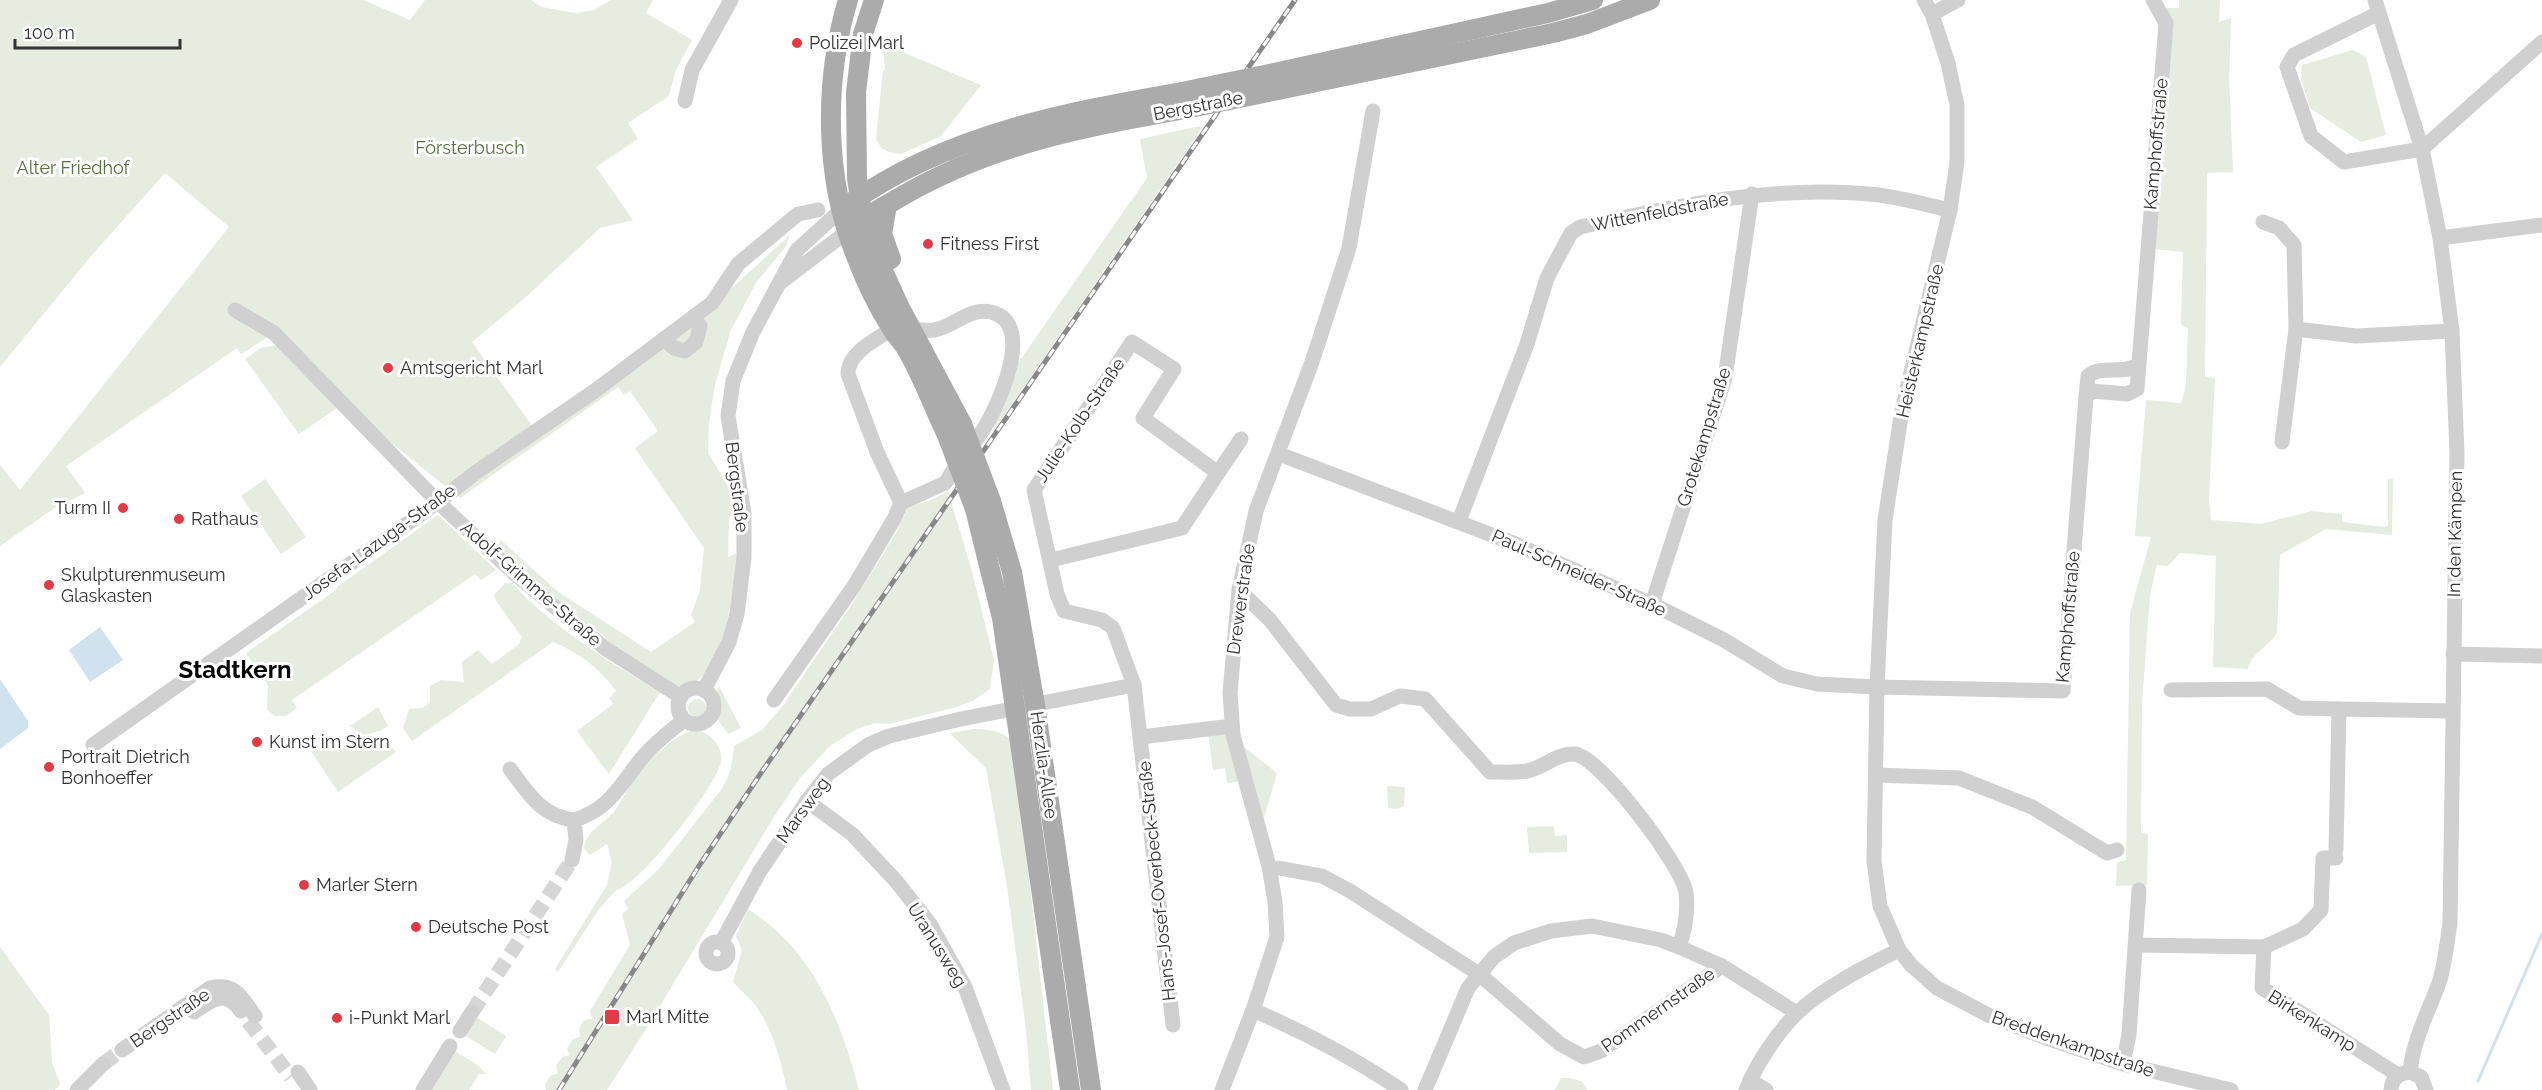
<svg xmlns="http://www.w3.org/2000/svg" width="2542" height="1090" font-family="Raleway,sans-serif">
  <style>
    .green { fill: #e6ecdf }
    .water { fill: #cfe2ee }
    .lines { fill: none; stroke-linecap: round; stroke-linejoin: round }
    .stream { stroke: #cfe2ee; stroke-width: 3 }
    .minor-tunnel { stroke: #d6d6d6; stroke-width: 15; stroke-dasharray: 15 8; stroke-linecap: butt }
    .minor { stroke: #d0d0d0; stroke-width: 15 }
    .major { stroke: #ababab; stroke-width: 20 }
    .rail-casing { stroke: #888; stroke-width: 5 }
    .rail { stroke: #fff; stroke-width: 3; stroke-dasharray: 9; stroke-linecap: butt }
    .major-bridge { stroke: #ababab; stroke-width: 20 }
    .poi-dot { fill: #e63946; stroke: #fff; stroke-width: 2 }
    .labels { text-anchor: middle; stroke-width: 6; stroke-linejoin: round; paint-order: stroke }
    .poi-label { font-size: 18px; fill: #333; stroke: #fff; text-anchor: start }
    .street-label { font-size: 18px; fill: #333; stroke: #fff }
    .park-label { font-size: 18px; fill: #56703f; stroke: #fff }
    .district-label { font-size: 24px; font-weight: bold; fill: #000; stroke: #fff }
  </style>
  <rect width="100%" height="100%" fill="#fff"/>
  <g class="green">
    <path d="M0,0H363L410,20L425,0H531L542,7L576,13L594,10L611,0H653L646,13L692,40L676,70L669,96L628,123L638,139L596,167L633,220L600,228L526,297L472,342L538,434L713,305L790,235L786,246L756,283L731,330L715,385L709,423L708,453L728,486L739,512L729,517L728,557L738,553C734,587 724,693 675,686L612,645L602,634L548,596L494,549L501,540L557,591L651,652L695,622L691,615L700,590L704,548L635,448L658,431L630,391L624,395L618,387L460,498L348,408L274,333L241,354L237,348L66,466L85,493L53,509L0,546V465L20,490L229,227L165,173L92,255L0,367Z"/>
    <path d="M2179,0H2220L2219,22L2231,18L2229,78L2233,172L2207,173L2205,377L2215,378L2209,499L2211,520L2261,524L2312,511L2342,514V522L2385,527L2388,525V479H2393L2392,535L2326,529L2280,555L2277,633C2269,647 2251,653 2248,669L2213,667L2216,556L2180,553L2168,566L2157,565L2150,595L2142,703L2141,833L2148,834L2147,885L2116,886L2117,862L2126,860L2130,613L2151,537L2135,536L2146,400L2181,403L2186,386L2188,328L2181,325L2183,252L2154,249L2172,30L2166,8H2179Z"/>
    <polygon points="883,44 981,85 941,136 901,154 889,152 881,148 876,139 883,70 885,70"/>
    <polygon points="2353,50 2366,57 2386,135 2361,142 2310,108 2301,79 2302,65"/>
    <polygon points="1200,126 1202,128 997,426 994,424 1018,363 1147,178 1140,139"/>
    <polygon points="276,345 337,408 299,434 245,359 261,348"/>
    <polygon points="265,479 306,537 281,554 241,496"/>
    <path d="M948,491L972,571L994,660L990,689L973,701L953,708L889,724L875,723L857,729L830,746L800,778L775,815L648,1026L607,1090H546L545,1084L551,1075L558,1074L556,1066L562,1057L569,1055L567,1048L573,1039L580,1037L579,1029L584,1020L592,1019L590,1011L630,945L622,914L628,909L624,901L658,870L721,790C731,775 732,763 734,746L762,730L782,707L852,604L897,531L908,507L931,500Z"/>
    <polygon points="438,515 496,570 481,580 475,574 292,700 297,708 286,716 274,716 267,709 268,685 246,653 336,590 337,587"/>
    <path d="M505,583H512C554,629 607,660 660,692L609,774L577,731L613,704L609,698L616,691C599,668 580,653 553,642L412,741L403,728L409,709L423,708L430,702V686L441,680L464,682L462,662L478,650L492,664L519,644L522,637L496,601L494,595Z"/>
    <path d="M719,686L741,728L728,734L716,717C719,706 714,694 719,686Z"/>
    <circle cx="697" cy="708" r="9"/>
    <polygon points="378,707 388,726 380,731 363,735 350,726"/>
    <path d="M974,729C991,730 1003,730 1014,744L1053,1090H1031L1026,1030L1007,886L986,768L949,733Z"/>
    <polygon points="1232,729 1235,740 1277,773 1260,832 1245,781 1227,783 1225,768 1213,770 1208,731"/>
    <path d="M697,730C710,734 722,744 721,760C721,781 637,889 616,890L599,909L558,972L555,969L607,885L612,862L607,844L590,855L584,848C586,830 606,823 616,809C621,802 625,793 630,785C642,767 675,731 697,730Z"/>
    <polygon points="385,739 396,752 338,792 311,751 325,744 359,746"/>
    <polygon points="1387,786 1405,787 1404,806 1396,809 1388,808"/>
    <polygon points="1554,826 1555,836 1567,835 1567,852 1529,853 1527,827"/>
    <path d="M748,909C813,950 840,1018 859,1090H787C781,1061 773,1030 756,1006C749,997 740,990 733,982L742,950L736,936Z"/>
    <polygon points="0,947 49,1015 52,1062 60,1084 55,1090 0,1090"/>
    <polygon points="476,1017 506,1036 495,1054 464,1035"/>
    <polygon points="455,1051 479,1066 486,1074 479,1074 469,1090 431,1090"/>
    <polygon points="1561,1078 1570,1078 1583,1082 1587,1090 1555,1090"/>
  </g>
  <g class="water">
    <polygon points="100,627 123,660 90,682 69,650"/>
    <polygon points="0,679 28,721 28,728 0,749"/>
  </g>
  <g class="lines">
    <polyline class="stream" points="2478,1081 2542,934"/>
    <g class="minor-tunnel">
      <polyline points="472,1012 572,860"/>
      <polyline points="248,1021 291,1077"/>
      <polyline points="103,1064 122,1050"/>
    </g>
    <g class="minor">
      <polyline points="1924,0 1932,14 1948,63 1957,105 1957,162 1950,210 1902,410 1885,520 1877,687 1874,861 1880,906 1899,950 1911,965 1937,988 1988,1015 2049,1039 2123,1064 2231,1090"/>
      <path d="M2375,0L2422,149L2440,238L2452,331L2457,453L2450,923C2447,942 2445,964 2439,983C2428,1013 2413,1040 2410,1072"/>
      <polyline points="2379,13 2294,55 2287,67 2311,136 2344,162 2422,149 2542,42"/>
      <polyline points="1932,14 1958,0"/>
      <polyline points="685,101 692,70 731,0"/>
      <polyline points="2263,222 2279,228 2294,245 2296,329 2356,336 2452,331"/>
      <polyline points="2440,238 2542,225"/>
      <polyline points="781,282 848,231"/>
      <polyline points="235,310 274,333 438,502 515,574 606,649 681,697"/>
      <path d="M892,329C876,340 848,352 848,374L877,452L901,503L945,483L948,479C957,461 972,447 983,430C998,406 1037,323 991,312C969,307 954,327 934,330C927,331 919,330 911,329"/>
      <polyline points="664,339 674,348 685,351 696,342 700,326 693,317"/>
      <path d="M2086,397L2088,376C2102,364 2123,376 2139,364"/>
      <polyline points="2282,442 2296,329"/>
      <polyline points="1279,454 1513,543 1652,604 1724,640 1783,676 1817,684 1877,687 2063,691 2086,397 2092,391 2127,394 2137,389 2166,23 2153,0"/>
      <polyline points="1218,473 1241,439"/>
      <path d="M1459,521L1527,344L1547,278L1571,233L1580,227C1679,205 1777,184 1879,195C1902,198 1927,205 1950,210"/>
      <polyline points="1051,560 1182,528 1218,473 1143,418 1174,369 1132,342 1034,490 1057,594 1064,611 1102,620 1113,628 1134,685 1173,1025"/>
      <path d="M1239,590L1270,620L1336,705L1350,709H1371L1400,696L1425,699L1490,772C1502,772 1515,773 1527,771C1543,768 1557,753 1574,754C1599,755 1683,867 1686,893C1688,910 1685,931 1679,947"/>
      <polyline points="1652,604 1725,378 1752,194"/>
      <polyline points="2453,654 2542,656"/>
      <circle cx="696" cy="706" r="18"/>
      <polyline points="704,690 729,642 737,614 744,558 744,513 728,416 733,381 753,332 797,250 841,210"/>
      <polyline points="2171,690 2267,689 2299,708 2339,709"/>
      <polyline points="774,700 854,586 894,519 901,503"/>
      <polyline points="1141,737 1232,726"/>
      <polyline points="93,745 438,502 475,473 596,390 712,303 738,264 798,214 818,210"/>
      <path d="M510,769C528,793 542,817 574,820"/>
      <polyline points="1876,775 1959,778 2032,807 2107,853 2117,850"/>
      <polyline points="807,801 852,834 896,881 930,924 965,987 1003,1090"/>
      <polyline points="2336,849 2339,709 2452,711"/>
      <path d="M572,860L576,840L574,820C609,810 620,785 642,758C654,743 670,731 684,720"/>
      <polyline points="1279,868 1322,876 1350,891 1479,974 1560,1044 1584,1057 1601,1051 1722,966"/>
      <circle cx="717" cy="953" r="11"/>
      <polyline points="721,943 760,871 807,801 828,774 868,745 889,736 961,719 1134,685"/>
      <polyline points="2136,945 2264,947 2303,929 2321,910 2323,858 2336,858"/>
      <polyline points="2264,947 2262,988 2398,1075"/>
      <path d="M1253,1010C1306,1033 1354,1058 1401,1090"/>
      <path d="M194,1012C213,999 225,989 241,1011"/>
      <polyline points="460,1031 472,1012"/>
      <path d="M122,1050L210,988C236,982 242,998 255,1016"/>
      <polyline points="2123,1064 2129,1035 2139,890"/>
      <polyline points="298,1072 310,1090"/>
      <polyline points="1750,1080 1766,1090"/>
      <polyline points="77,1090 103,1064"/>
      <polyline points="423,1090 450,1046"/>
      <polyline points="1222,1090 1253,1010 1277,937 1275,902 1269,866 1233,735 1230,693 1239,590 1256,511 1312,362 1349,248 1373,111"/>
      <polyline points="1425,1090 1468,988 1494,957 1514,943 1551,931 1592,926 1661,940 1679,947 1722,966 1797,1013"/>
      <path d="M1746,1090C1757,1063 1776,1034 1797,1013C1823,988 1866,966 1899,950"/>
      <path d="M2391,1090C2392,1078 2399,1073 2410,1072L2421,1077L2426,1090"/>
    </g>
    <g class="major">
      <path d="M848,0C824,80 824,177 856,256C865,280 878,307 892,329C896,336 902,341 906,348C922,375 933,406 947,435"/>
      <polyline points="874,0 863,34 856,92 857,178 863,219 872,247 900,308 962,424"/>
      <polyline points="1274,73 1548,13 1593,0"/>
      <polyline points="1278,90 1553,33 1587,24 1650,0"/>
      <path d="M849,204C947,134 1067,112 1182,92"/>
      <polyline points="887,205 882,234 891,259"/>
      <path d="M855,225C868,215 883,207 897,199C990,144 1081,128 1185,109"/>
      <polyline points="991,501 1012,572 1035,705 1091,1090"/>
      <polyline points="975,509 1002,618 1070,1090"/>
    </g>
    <defs>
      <polyline id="rail" points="559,1090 697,869 763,770 1295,0"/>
    </defs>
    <use href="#rail" class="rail-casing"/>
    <use href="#rail" class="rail"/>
    <g class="major-bridge">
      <polyline points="1182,92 1274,73"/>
      <polyline points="1185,109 1278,90"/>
      <polyline points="962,424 991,501"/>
      <polyline points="947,435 975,509"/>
    </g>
  </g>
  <g class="poi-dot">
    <circle cx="797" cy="43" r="6"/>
    <circle cx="928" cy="244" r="6"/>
    <circle cx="388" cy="368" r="6"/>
    <circle cx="123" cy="508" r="6"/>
    <circle cx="179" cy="519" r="6"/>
    <circle cx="49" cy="585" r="6"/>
    <circle cx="257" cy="742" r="6"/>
    <circle cx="49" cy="767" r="6"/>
    <circle cx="304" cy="885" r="6"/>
    <circle cx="416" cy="927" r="6"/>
    <rect x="604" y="1009" width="16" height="16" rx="3"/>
    <circle cx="337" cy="1018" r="6"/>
  </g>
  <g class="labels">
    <g class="poi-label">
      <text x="809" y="49">Polizei Marl</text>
      <text x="940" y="250">Fitness First</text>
      <text x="400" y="374">Amtsgericht Marl</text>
      <text x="111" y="514" text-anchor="end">Turm II</text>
      <text x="191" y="525">Rathaus</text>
      <text x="61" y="581">Skulpturenmuseum<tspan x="61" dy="21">Glaskasten</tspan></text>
      <text x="269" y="748">Kunst im Stern</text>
      <text x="61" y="763">Portrait Dietrich<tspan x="61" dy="21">Bonhoeffer</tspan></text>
      <text x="316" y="891">Marler Stern</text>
      <text x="428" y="933">Deutsche Post</text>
      <text x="626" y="1023">Marl Mitte</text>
      <text x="349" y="1024">i-Punkt Marl</text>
    </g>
    <g class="street-label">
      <text transform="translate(1198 106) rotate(-11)" y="6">Bergstraße</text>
      <text transform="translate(2156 144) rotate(-85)" y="6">Kamphoffstraße</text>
      <text transform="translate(1660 212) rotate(-11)" y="6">Wittenfeldstraße</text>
      <text transform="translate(1920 341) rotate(-77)" y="6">Heisterkampstraße</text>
      <text transform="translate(1080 420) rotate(-56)" y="6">Julie-Kolb-Straße</text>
      <text transform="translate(1704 437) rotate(-73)" y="6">Grotekampstraße</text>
      <text transform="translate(737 487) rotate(83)" y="6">Bergstraße</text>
      <text transform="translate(2455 534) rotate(-89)" y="6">In den Kämpen</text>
      <text transform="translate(379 542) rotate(-36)" y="6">Josefa-Lazuga-Straße</text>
      <text transform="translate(1579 573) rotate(24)" y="6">Paul-Schneider-Straße</text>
      <text transform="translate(531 584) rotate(41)" y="6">Adolf-Grimme-Straße</text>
      <text transform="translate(1241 599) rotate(-82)" y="6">Drewerstraße</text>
      <text transform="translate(2068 617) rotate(-85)" y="6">Kamphoffstraße</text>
      <text transform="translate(1044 765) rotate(82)" y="6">Herzlia-Allee</text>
      <text transform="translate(803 810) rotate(-54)" y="6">Marsweg</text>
      <text transform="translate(1157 881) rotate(-96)" y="6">Hans-Josef-Overbeck-Straße</text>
      <text transform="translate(937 945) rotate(58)" y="6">Uranusweg</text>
      <text transform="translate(1658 1010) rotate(-35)" y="6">Pommernstraße</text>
      <text transform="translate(170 1018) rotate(-34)" y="6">Bergstraße</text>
      <text transform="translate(2312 1021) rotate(32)" y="6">Birkenkamp</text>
      <text transform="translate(2073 1044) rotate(19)" y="6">Breddenkampstraße</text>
    </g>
    <g class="park-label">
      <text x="470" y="154">Försterbusch</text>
      <text x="73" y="174">Alter Friedhof</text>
    </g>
    <g class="district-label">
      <text x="235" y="678">Stadtkern</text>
    </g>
  </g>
  <path d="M15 39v9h165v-9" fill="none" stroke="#333333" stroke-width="3"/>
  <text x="24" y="39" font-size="18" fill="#333333" stroke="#ffffff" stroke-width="4.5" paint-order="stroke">100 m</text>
</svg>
